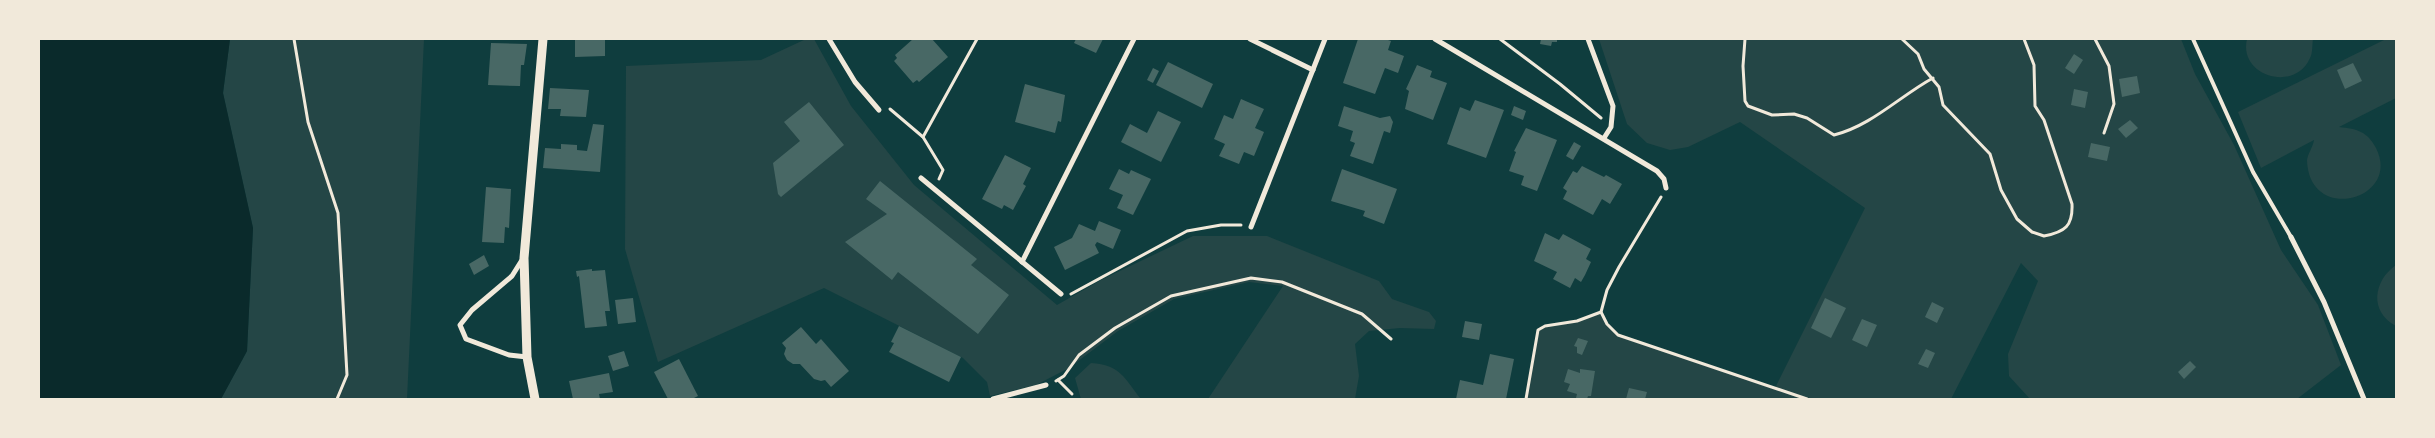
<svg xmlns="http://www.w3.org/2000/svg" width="2435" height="438" font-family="'Public Sans',sans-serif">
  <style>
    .green { fill: #244646 }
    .water { fill: #0a2a2b }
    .building { fill: #486865 }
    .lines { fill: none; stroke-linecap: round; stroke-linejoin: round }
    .path { stroke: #f1e9da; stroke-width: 3 }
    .service { stroke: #f1e9da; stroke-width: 4 }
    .minor { stroke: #f1e9da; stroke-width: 5 }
    .tertiary { stroke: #f1e9da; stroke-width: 9 }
  </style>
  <rect width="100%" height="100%" fill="#0f3d3e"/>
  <g class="green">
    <polygon points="230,39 424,39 407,399 221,399 247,351 253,228 223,93"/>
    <polygon points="806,39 814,39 851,106 914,185 1057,305 1101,280 1193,236 1267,236 1379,281 1392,299 1429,312 1436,321 1434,329 1400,328 1369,331 1355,344 1359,376 1355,399 1208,399 1283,286 1249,282 1174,299 1118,331 1069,368 1036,385 990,396 987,382 963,358 824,288 658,362 625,249 626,66 761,60"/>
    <polygon points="1599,39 2181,39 2195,74 2234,145 2281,250 2318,305 2341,365 2297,399 2030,399 2009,376 2008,354 2038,281 2021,263 1951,399 1526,399 1538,330 1545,326 1577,321 1601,312 1607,324 1618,335 1775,388 1865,208 1740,122 1688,147 1670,150 1647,143 1627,124"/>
    <path d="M2247,39H2313C2312,44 2313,53 2310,58C2295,93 2238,76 2247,39Z"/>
    <path d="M2386,39H2396V98L2339,127C2357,129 2367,131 2376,148C2402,199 2310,225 2307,161C2307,155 2313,147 2314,140L2261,168L2238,112Z"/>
    <path d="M2396,265V326C2369,312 2373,281 2396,265Z"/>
    <path d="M1091,363C1121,365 1124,378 1141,399H1081L1075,378Z"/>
  </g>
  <polygon class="water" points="39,39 230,39 223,93 253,228 247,351 221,399 39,399"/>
  <g class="building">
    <polygon points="575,39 605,39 605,56 575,57"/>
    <polygon points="913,39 932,39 948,57 919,82 917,80 913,83 894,61 897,58 895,55"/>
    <polygon points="1076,39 1103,39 1096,53 1074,43"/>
    <polygon points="1358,39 1385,39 1391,41 1388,50 1404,56 1398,73 1385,68 1375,94 1343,83"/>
    <polygon points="1541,39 1557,39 1557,42 1552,42 1551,46 1540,44"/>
    <polygon points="491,43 527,44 524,65 521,65 520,86 488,85"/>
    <polygon points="2074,54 2083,60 2074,74 2065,68"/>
    <polygon points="1168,62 1213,84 1202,108 1156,85"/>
    <polygon points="2353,63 2362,81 2345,89 2337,70"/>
    <polygon points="1417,65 1432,71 1430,77 1447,83 1433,120 1405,109 1409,91 1406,89"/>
    <polygon points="1153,68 1159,71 1153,83 1147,80"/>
    <polygon points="2137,76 2140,93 2122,97 2119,79"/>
    <polygon points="1025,84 1065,95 1061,122 1058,121 1055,133 1015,122"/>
    <polygon points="550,88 589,90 586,117 560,116 561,109 548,109"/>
    <polygon points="2074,89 2088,92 2085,108 2071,105"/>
    <polygon points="1241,99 1264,109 1255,128 1264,132 1254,156 1244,152 1239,164 1219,156 1225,144 1214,139 1224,115 1233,119"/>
    <polygon points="1475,100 1504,110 1486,158 1447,144 1460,107 1470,111"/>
    <polygon points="809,102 844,145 781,197 778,194 773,163 800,141 784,122"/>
    <polygon points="1344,106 1380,118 1390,116 1393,122 1390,133 1384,131 1373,164 1350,156 1355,143 1350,141 1353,131 1338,126"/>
    <polygon points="1514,106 1526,111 1523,120 1511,115"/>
    <polygon points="1158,111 1181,122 1161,162 1121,142 1130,124 1147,133"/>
    <polygon points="2130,120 2138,128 2126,138 2118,129"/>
    <polygon points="593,124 604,125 600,172 543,168 545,148 561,149 561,144 577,145 577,150 587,151"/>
    <polygon points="1526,128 1557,140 1537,191 1521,185 1524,176 1509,171 1516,152 1514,151"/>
    <polygon points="1574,142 1581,146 1573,160 1566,156"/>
    <polygon points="2091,143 2110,147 2107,161 2088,157"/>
    <polygon points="1005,155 1031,168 1023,184 1026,186 1013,210 1004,205 1002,209 982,199"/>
    <polygon points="1582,166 1604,177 1606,175 1622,184 1610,204 1602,199 1593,215 1563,199 1567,191 1563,188 1573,171 1577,173"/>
    <polygon points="1119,169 1129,174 1131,170 1151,179 1133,215 1117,208 1123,195 1109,189"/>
    <polygon points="1342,169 1397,189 1384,224 1363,216 1365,211 1331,201"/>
    <polygon points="880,181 977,259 971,265 1009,295 978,334 898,272 892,280 845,242 887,214 866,199"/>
    <polygon points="486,187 511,189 509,228 505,227 504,243 482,242"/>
    <polygon points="1099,221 1121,230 1113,249 1097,242 1095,245 1099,253 1065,270 1054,247 1072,238 1079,224 1095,231"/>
    <polygon points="1545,233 1559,240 1563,234 1591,249 1586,259 1591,262 1585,275 1581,282 1575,278 1570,288 1553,279 1557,272 1534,261"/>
    <polygon points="484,255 489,266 474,275 469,264"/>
    <polygon points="592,269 592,271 605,270 610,311 605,311 607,326 585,328 579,276 577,277 576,271"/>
    <polygon points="633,298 636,322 618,324 615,300"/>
    <polygon points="1825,298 1846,308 1831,338 1811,328"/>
    <polygon points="1932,302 1944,308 1937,323 1925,317"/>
    <polygon points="1862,319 1877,325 1867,347 1852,340"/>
    <polygon points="1465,321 1482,324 1479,340 1462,337"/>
    <polygon points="899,326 961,357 949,382 889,352 894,343 891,342"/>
    <polygon points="801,327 816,344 821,339 849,371 831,387 825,380 821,381 814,379 800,364 793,364 787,360 784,354 786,348 782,343"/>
    <polygon points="1578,338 1588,341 1582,355 1577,353 1577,347 1574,346"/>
    <polygon points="1926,349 1935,353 1928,368 1918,364"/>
    <polygon points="624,351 629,366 613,371 608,356"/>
    <polygon points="1490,354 1514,359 1506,399 1456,399 1460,380 1483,385"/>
    <polygon points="679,359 698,396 692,399 668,399 654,372"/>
    <polygon points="2190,361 2196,367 2184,379 2178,372"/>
    <polygon points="1568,369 1580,373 1580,369 1595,371 1591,396 1588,396 1587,399 1576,398 1577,394 1567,391 1570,384 1564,382"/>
    <polygon points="609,373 613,392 599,394 600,399 573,399 569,381"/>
    <polygon points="1629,388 1647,392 1645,399 1626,399"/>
  </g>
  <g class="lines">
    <g class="path">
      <polyline points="294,39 308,122 338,213 347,375 337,399"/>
      <polyline points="1500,39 1560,84 1601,118"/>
      <path d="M1745,39L1743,66L1745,101L1748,106L1772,115L1794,114L1807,118L1834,135C1871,126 1900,96 1933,78"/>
      <path d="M1902,39L1918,54L1924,69L1939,87L1943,105L1990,154L2001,190L2017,219L2032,232L2044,236C2065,232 2073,226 2072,204L2044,120L2035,106L2034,65L2024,39"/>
      <polyline points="2095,39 2109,66 2114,104 2104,133"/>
      <polyline points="890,109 923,137 943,170 939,179"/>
      <polyline points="923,137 977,39"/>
      <polyline points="1661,197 1619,267 1607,290 1601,312 1607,324 1618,335 1807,399"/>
      <polyline points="1071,294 1187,231 1221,225 1241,225"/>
      <polyline points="1058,380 1072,394"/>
      <polyline points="1056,381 1064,376 1079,355 1115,328 1171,296 1251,278 1282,282 1362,314 1391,339"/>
      <polyline points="1526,399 1538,330 1545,326 1577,321 1601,312"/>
    </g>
    <polyline class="service" points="2193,39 2253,172 2291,237"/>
    <g class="minor">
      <polyline points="829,39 855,82 879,110"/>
      <polyline points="1250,39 1313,70"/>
      <polyline points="1435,39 1657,171 1664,179 1666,188"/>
      <polyline points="1588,39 1613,106 1611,127 1604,138"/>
      <polyline points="921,178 1061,294"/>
      <polyline points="1251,227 1325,39"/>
      <polyline points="2291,237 2324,302 2364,399"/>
      <polyline points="522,260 512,276 472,310 460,325 466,339 509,355 527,357"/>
      <polyline points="1022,262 1134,39"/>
      <polyline points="993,399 1046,385"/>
    </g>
    <polyline class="tertiary" points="535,399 527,357 524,258 543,39"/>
  </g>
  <rect width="2435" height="438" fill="none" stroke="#f1e9da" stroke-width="80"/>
</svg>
